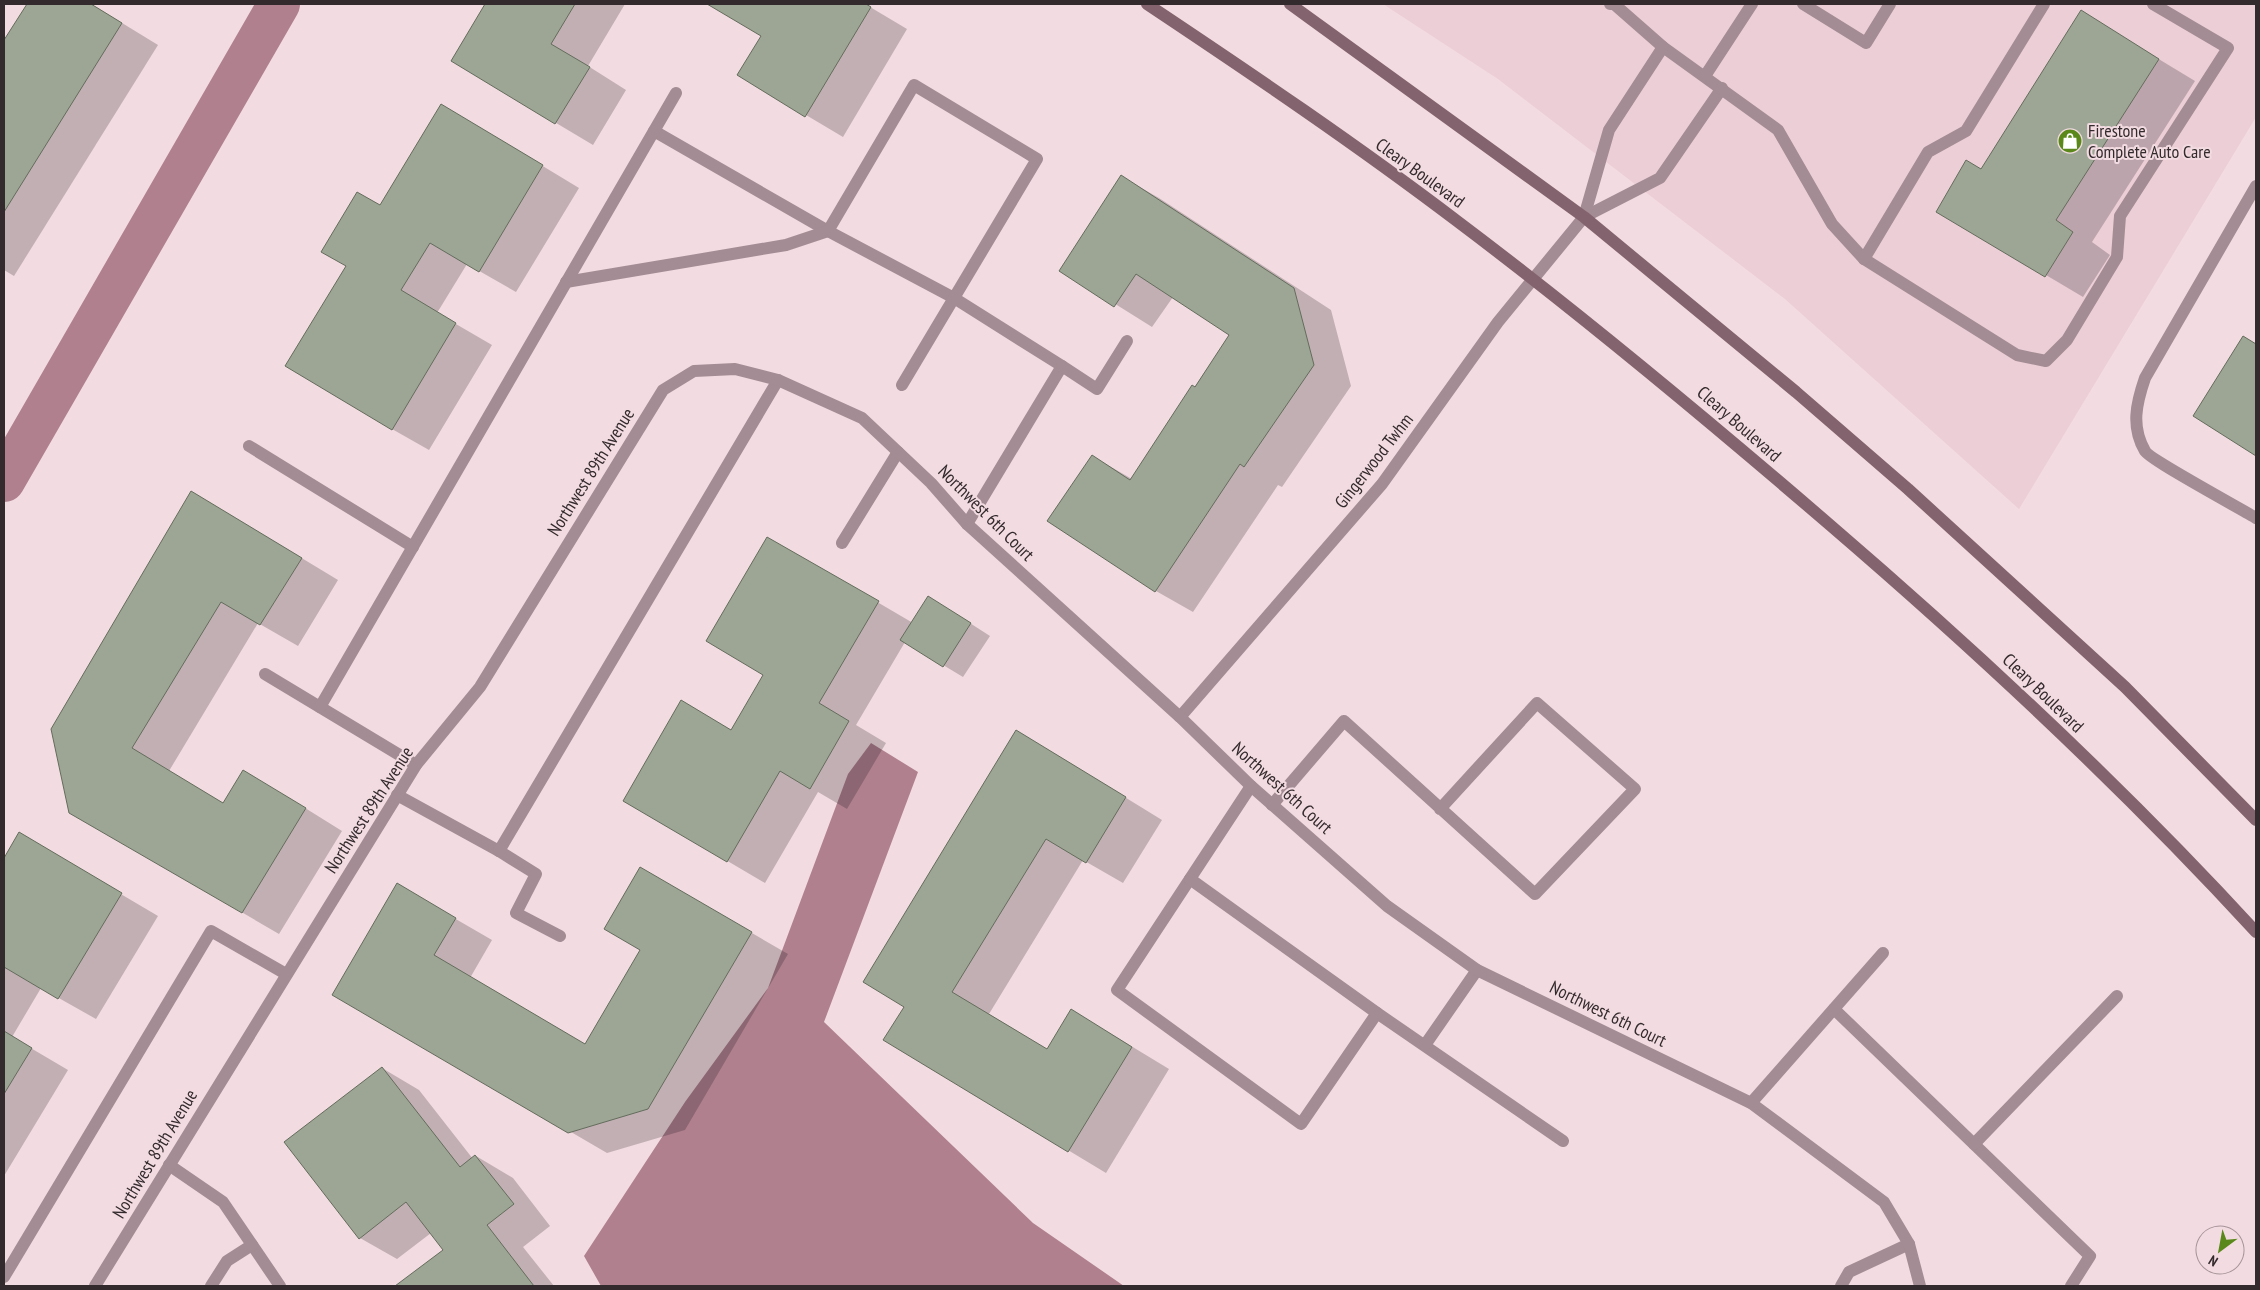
<svg xmlns="http://www.w3.org/2000/svg" width="2260" height="1290" font-family="'PT Sans Narrow',sans-serif">
  <style>
    .built { fill: #ecced7 }
    .water { fill: #b0808f }
    .shadow { fill: #0003 }
    .lines { fill: none; stroke-linecap: round; stroke-linejoin: round }
    .canal { stroke: #b0808f; stroke-width: 42 }
    .building { fill: #9da695; stroke: #646c5c }
    .lane { stroke: #a38c93; stroke-width: 12 }
    .street { stroke: #a38c93; stroke-width: 12 }
    .secondary { stroke: #83636d; stroke-width: 12 }
    .labels { text-anchor: middle; stroke-width: 4; stroke-linejoin: round; paint-order: stroke }
    .poi-label { font-size: 18px; fill: #332a2d; stroke: #f2dbe1; text-anchor: start }
    .street-label { font-size: 18px; fill: #332a2d; stroke: #f2dbe1 }
  </style>
  <rect width="100%" height="100%" fill="#f2dbe1"/>
  <polygon class="built" points="1383,4 2256,4 2256,117 2019,509 1785,299 1498,79"/>
  <polygon class="water" points="871,743 918,772 824,1022 1033,1223 1124,1286 601,1286 584,1256 685,1102 768,988 848,774"/>
  <g class="shadow">
    <polygon points="28,4 91,4 158,45 14,276 4,270 4,43"/>
    <polygon points="487,4 625,4 588,66 626,90 593,145 452,61"/>
    <polygon points="710,4 865,4 907,29 843,137 806,115 762,35"/>
    <polygon points="2081,12 2195,81 2092,242 2110,255 2083,297 1938,211 1982,171"/>
    <polygon points="478,127 579,188 516,292 467,264 437,313 492,345 429,450 392,429 347,266 380,207"/>
    <polygon points="1122,177 1159,198 1331,310 1351,386 1282,487 1278,485 1193,612 1156,591 1049,521 1092,456 1132,479 1230,335 1173,297 1152,327 1061,270"/>
    <polygon points="2243,338 2256,345 2256,454 2195,416"/>
    <polygon points="229,514 338,580 298,646 258,623 169,771 224,804 281,793 342,831 279,934 70,812"/>
    <polygon points="768,538 913,623 948,609 990,636 963,677 905,642 856,725 886,743 847,809 818,792 765,883 624,800 732,731 765,674"/>
    <polygon points="1053,753 1162,820 1123,883 1083,860 989,1014 1048,1050 1108,1032 1169,1069 1106,1173 885,1040"/>
    <polygon points="19,834 158,916 96,1019 41,988 12,1037 68,1070 4,1176 4,860"/>
    <polygon points="641,869 788,954 685,1130 607,1153 334,994 397,885 492,940 470,978 586,1045 642,950"/>
    <polygon points="382,1068 419,1090 473,1159 476,1156 513,1178 550,1226 523,1247 554,1286 397,1286 444,1250 431,1233 397,1259 360,1238"/>
  </g>
  <g class="lines">
    <polyline class="canal" points="4,481 279,4"/>
  </g>
  <g class="building">
    <polygon points="27,4 91,4 122,23 4,212 4,40"/>
    <polygon points="485,4 575,4 551,44 590,67 555,124 451,61"/>
    <polygon points="707,4 866,4 871,7 805,117 737,75 761,36"/>
    <polygon points="2081,10 2159,59 2056,220 2073,232 2045,277 1936,212 1966,160 1981,169"/>
    <polygon points="441,104 543,165 479,272 430,243 401,290 456,323 392,430 285,366 346,266 321,252 357,192 380,205"/>
    <polygon points="1121,175 1294,288 1314,365 1244,467 1240,464 1155,592 1047,521 1092,455 1130,480 1192,385 1195,387 1229,335 1136,274 1114,307 1059,271"/>
    <polygon points="2243,336 2256,344 2256,456 2193,416"/>
    <polygon points="191,491 302,558 260,625 221,602 132,748 223,803 243,770 306,808 242,913 69,813 51,729"/>
    <polygon points="767,537 879,601 819,703 849,721 810,789 780,771 727,862 623,801 681,700 731,730 763,675 706,641"/>
    <polygon points="928,596 971,623 943,667 900,640"/>
    <polygon points="1016,730 1126,797 1086,863 1046,839 952,992 1047,1049 1071,1009 1132,1047 1068,1152 883,1040 904,1007 863,982"/>
    <polygon points="19,832 122,893 58,999 4,967 4,858"/>
    <polygon points="640,867 752,932 648,1109 568,1133 332,995 397,883 456,918 434,955 585,1044 640,950 604,929"/>
    <polygon points="4,1031 32,1048 4,1094"/>
    <polygon points="382,1067 460,1167 475,1155 514,1204 487,1225 534,1286 395,1286 443,1250 406,1202 359,1239 284,1142"/>
  </g>
  <g class="lines">
    <g class="lane">
      <polyline points="1610,4 1614,4 1663,47 1778,130 1832,224 1864,259 2017,355 2046,361 2067,340 2117,257 2120,216 2228,48 2153,4"/>
      <polyline points="1803,4 1866,43 1890,4"/>
      <polyline points="1705,76 1752,4"/>
      <polyline points="654,131 828,231 954,298 1062,366 967,524"/>
      <path d="M2256,186L2145,378C2136,404 2131,427 2145,451C2149,459 2241,509 2256,518"/>
      <polyline points="1584,217 1660,178 1722,88"/>
      <polyline points="1584,217 1609,130 1663,47"/>
      <polyline points="1864,259 1928,152 1966,131 2044,4"/>
      <polyline points="566,282 786,245 828,231 914,85 1037,159 902,385"/>
      <polyline points="1062,366 1097,389 1127,341"/>
      <polyline points="249,446 413,547"/>
      <polyline points="842,543 898,452"/>
      <polyline points="265,674 416,765"/>
      <polyline points="320,707 676,93"/>
      <polyline points="1251,786 1117,990 1301,1124 1377,1013 1563,1141"/>
      <polyline points="397,795 499,851 536,874 516,913 560,936"/>
      <polyline points="1272,805 1344,721 1535,894 1635,789 1537,703 1440,809"/>
      <polyline points="499,851 778,380"/>
      <polyline points="1190,879 1377,1013"/>
      <polyline points="1834,1009 2090,1256 2071,1286"/>
      <polyline points="1425,1045 1477,970"/>
      <polyline points="1751,1103 1883,953"/>
      <polyline points="1974,1144 2117,996"/>
      <polyline points="169,1165 223,1202 280,1286"/>
      <polyline points="4,1277 211,931 286,974"/>
      <polyline points="211,1286 227,1261 252,1245"/>
      <polyline points="1841,1286 1849,1272 1909,1244"/>
    </g>
    <g class="street">
      <polyline points="1180,717 1382,484 1498,322 1584,217"/>
      <polyline points="95,1286 416,765 480,687 663,390 694,371 735,369 778,380 862,418 931,483 967,524 1180,717 1251,786 1387,906 1477,970 1751,1103 1884,1202 1909,1244 1920,1286"/>
    </g>
    <g class="secondary">
      <path d="M1147,4C1252,74 1357,145 1457,221C1586,318 1708,420 1830,525C1979,653 2123,787 2256,932"/>
      <polyline points="1290,4 1584,217 1796,392 1908,489 2125,687 2256,820"/>
    </g>
  </g>
  <defs>
    <symbol id="shop-disc" viewBox="-11 -11 22 22"><circle r="9.5" fill="#5a881a" stroke="#f2dbe1"/><path d="M-5-2.5h2.3a2.7 3.5 0 0 1 5.4 0H5L5.5 6h-11ZM-1.5-2.5h3a1.5 2.3 0 0 0-3 0Z" fill="#fff"/></symbol>
  </defs>
  <g fill-rule="evenodd">
    <use href="#shop-disc" x="2056" y="127" width="28" height="28"/>
  </g>
  <g class="labels">
    <g class="poi-label">
      <text x="2088" y="137">Firestone<tspan x="2088" dy="21">Complete Auto Care</tspan></text>
    </g>
    <g class="street-label">
      <text transform="translate(1420 173) rotate(36)" y="6">Cleary Boulevard</text>
      <text transform="translate(1739 424) rotate(41)" y="6">Cleary Boulevard</text>
      <text transform="translate(1374 461) rotate(-52)" y="6">Gingerwood Twhm</text>
      <text transform="translate(591 472) rotate(-58)" y="6">Northwest 89th Avenue</text>
      <text transform="translate(986 513) rotate(45)" y="6">Northwest 6th Court</text>
      <text transform="translate(2043 693) rotate(44)" y="6">Cleary Boulevard</text>
      <text transform="translate(1282 788) rotate(42)" y="6">Northwest 6th Court</text>
      <text transform="translate(369 810) rotate(-57)" y="6">Northwest 89th Avenue</text>
      <text transform="translate(1608 1014) rotate(26)" y="6">Northwest 6th Court</text>
      <text transform="translate(155 1154) rotate(-59)" y="6">Northwest 89th Avenue</text>
    </g>
  </g>
  <rect width="2260" height="1290" fill="none" stroke="#332a2d" stroke-width="10"/>
  <g transform="translate(2220 1250) rotate(212)"><circle r="24" fill="#f2dbe1" stroke="#a69499"/>
  <path d="M0-4L9 19L0 12L-9 19Z" fill="#5a881a"/>
  <text y="-8" font-size="14" font-weight="bold" text-anchor="middle" fill="#332a2d">N</text>
  </g>
</svg>
